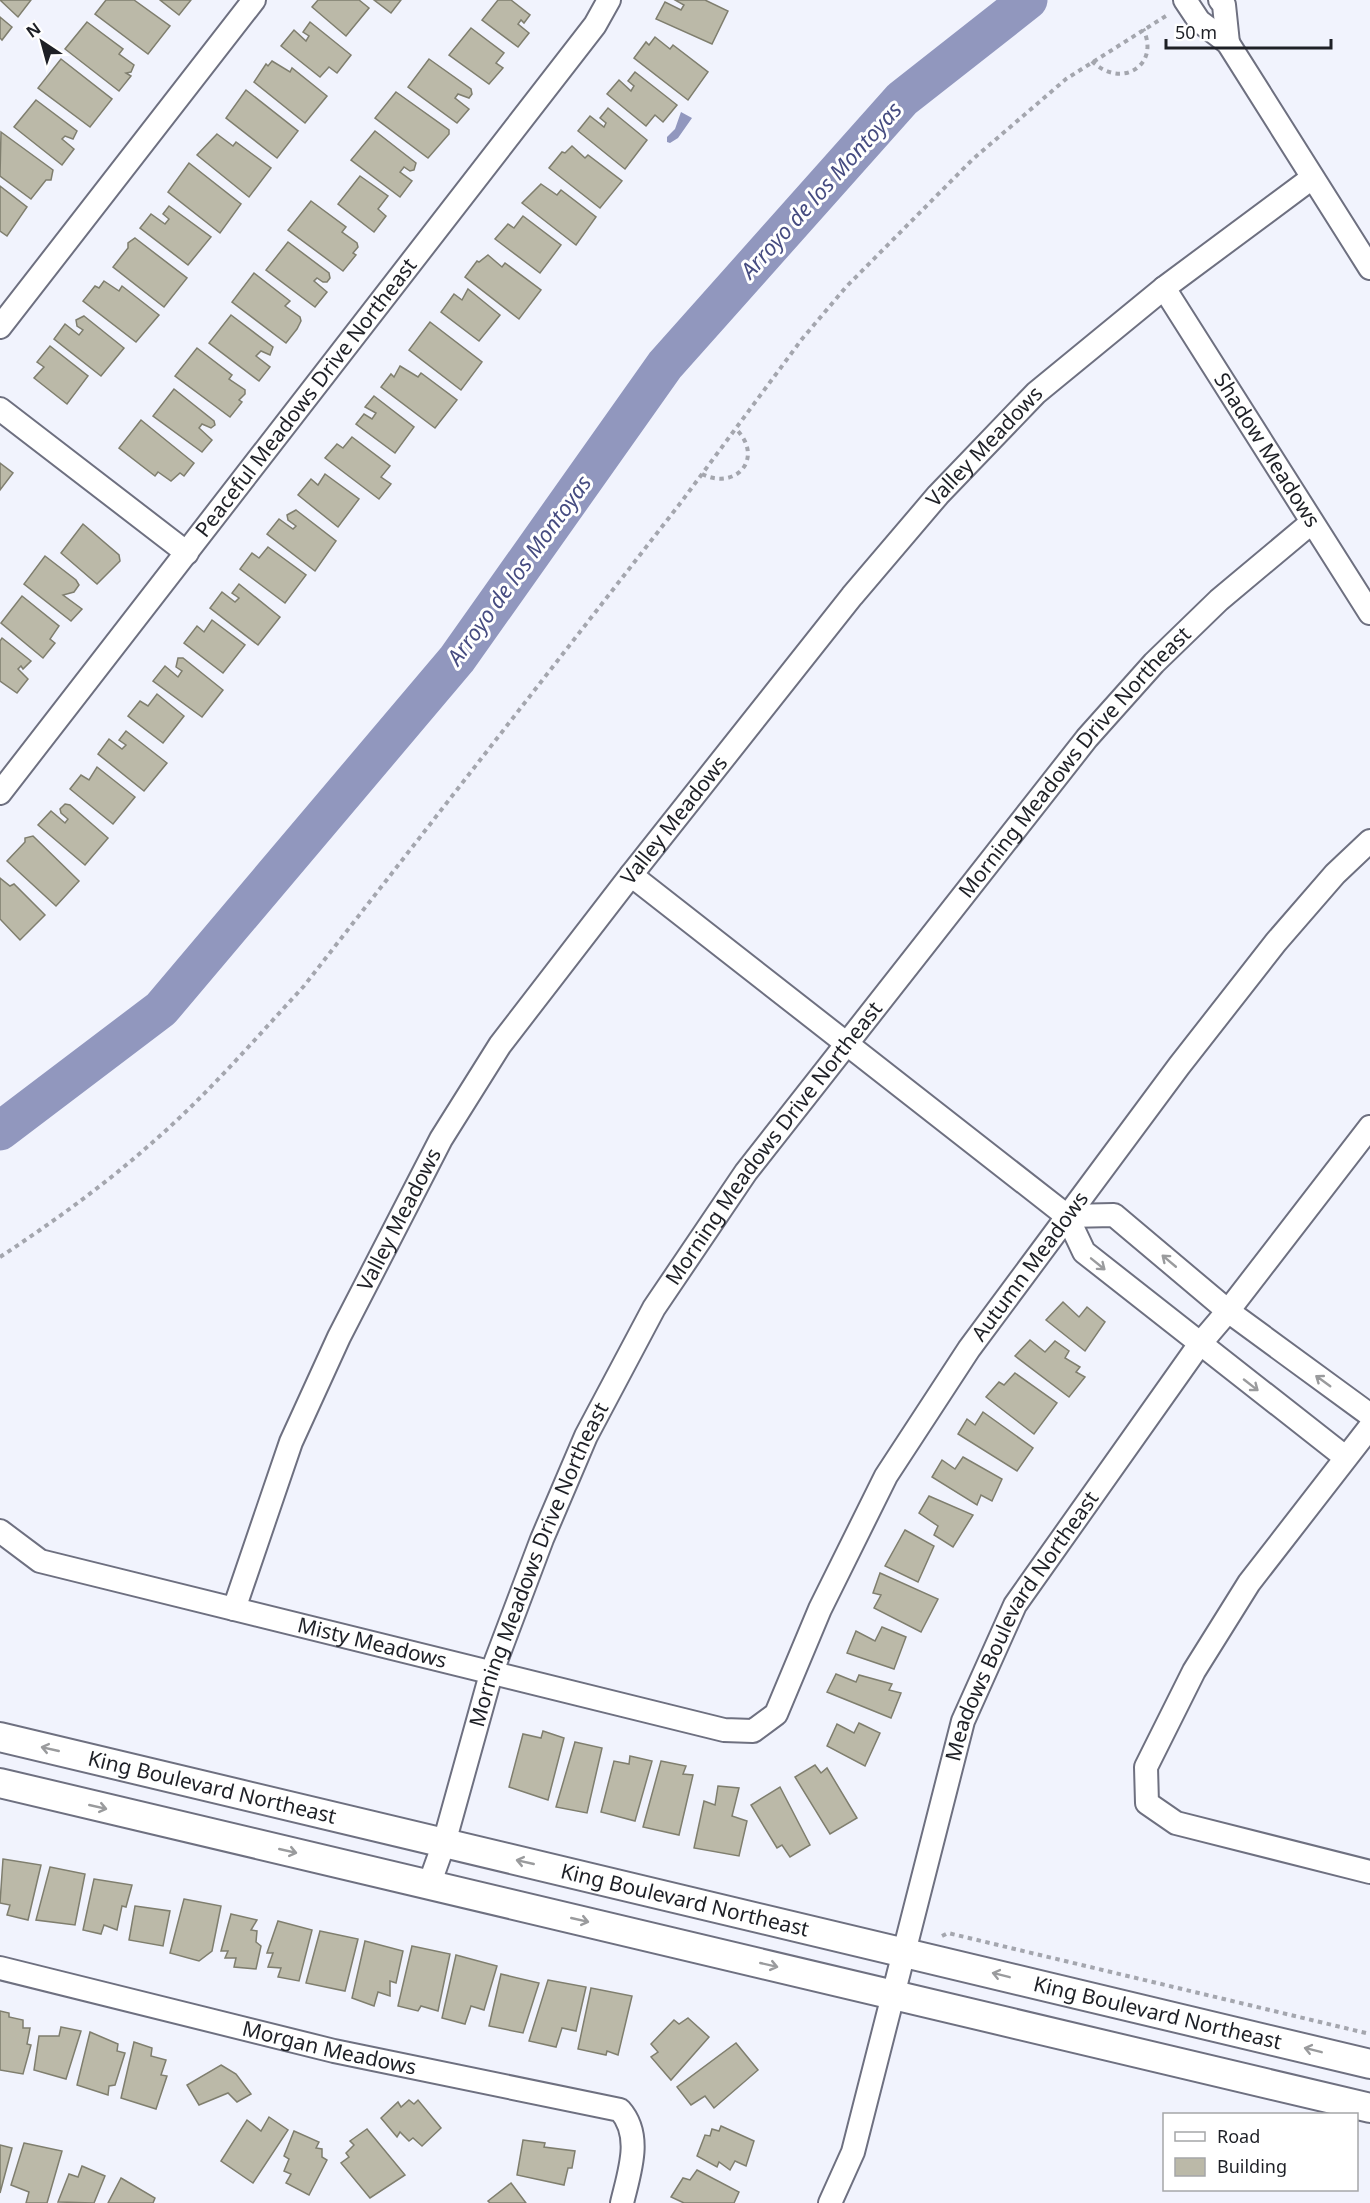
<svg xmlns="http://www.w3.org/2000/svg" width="1370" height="2203" font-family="'Noto Sans',sans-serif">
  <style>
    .water { fill: #9197be }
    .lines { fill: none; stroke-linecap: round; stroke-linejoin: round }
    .river { stroke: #9197be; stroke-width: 39 }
    .building { fill: #bbb9a8; stroke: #7f7e6e; stroke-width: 1.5 }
    .minor-casing { stroke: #6e7080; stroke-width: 26 }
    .tertiary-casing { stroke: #6e7080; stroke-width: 32 }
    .path { stroke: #a4a6ae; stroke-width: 4; stroke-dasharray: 4.5 4.5; stroke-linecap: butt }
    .minor { stroke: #fff; stroke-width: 22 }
    .tertiary { stroke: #fff; stroke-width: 28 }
    .oneway { stroke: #9a9b9d }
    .labels { text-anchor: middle; stroke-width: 6; stroke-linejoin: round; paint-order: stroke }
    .street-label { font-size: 21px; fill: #1e2026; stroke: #fff }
    .water-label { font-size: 22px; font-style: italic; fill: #464c81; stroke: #fff }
  </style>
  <rect width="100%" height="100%" fill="#f1f3fd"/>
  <polygon class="water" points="681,112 692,118 678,138 670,143 667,142 667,137 675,129"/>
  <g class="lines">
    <polyline class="river" points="0,1131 161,1009 457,659 665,365 902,99 1028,0"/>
  </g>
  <g class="building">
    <polygon points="0,0 31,0 18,17"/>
    <polygon points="106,0 134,0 170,26 148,54 95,14"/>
    <polygon points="160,0 191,0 179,15"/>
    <polygon points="318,0 359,0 369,8 346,36 312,7"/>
    <polygon points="374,0 401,0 391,13"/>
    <polygon points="498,0 511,0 530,15 524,23 521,20 518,24 529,33 518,47 482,20"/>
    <polygon points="675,0 705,0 728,11 712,44 656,19 665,2 681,10 684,5"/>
    <polygon points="0,17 12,27 2,40 0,38"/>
    <polygon points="87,22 123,49 119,54 134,65 131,72 126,73 131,76 119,91 65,49"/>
    <polygon points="310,22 351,55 337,73 329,67 320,77 281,46 294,30 306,41 309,36 303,32"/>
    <polygon points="471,28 504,53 496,63 503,68 489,84 449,55"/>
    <polygon points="655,37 670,49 673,45 708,72 688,100 634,58 646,42 649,45"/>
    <polygon points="61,59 112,99 90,127 38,88"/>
    <polygon points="429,59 471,89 472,94 469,98 458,94 455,98 469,109 457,123 408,87"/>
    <polygon points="272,61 290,72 292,68 327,96 305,123 254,82 266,64 268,66"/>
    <polygon points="635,72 677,105 663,122 655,115 646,126 607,94 619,80 631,91 634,86 628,81"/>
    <polygon points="246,90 298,131 277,158 226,118"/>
    <polygon points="396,92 449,130 449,134 428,158 375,118"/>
    <polygon points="36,100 77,131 73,139 65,136 62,139 74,149 62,165 14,127"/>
    <polygon points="608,108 647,140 625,169 578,131 590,116 604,127 606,123 600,118"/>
    <polygon points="375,131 416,163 414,170 410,171 404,167 400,172 412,181 400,197 351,160"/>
    <polygon points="1,132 53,170 51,180 46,180 31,199 0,176"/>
    <polygon points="217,134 233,146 236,142 271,168 249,197 197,155"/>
    <polygon points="572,146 585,158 588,155 622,181 600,208 549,168 562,152 565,153"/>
    <polygon points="189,163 241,204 220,233 168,192"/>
    <polygon points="360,176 388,196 378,209 386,216 374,232 338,204"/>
    <polygon points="541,184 557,195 561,190 596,217 576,245 522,203"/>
    <polygon points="0,186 27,207 7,236 0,231"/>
    <polygon points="311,201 346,227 342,232 357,243 358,247 353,253 356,255 343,271 288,230"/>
    <polygon points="169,206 211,237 188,265 140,228 151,214 165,224 169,219 163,214"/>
    <polygon points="523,216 561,245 540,273 495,239 508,224 514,228"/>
    <polygon points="135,238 187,278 164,307 113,267 128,248 128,243"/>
    <polygon points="288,242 329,273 330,278 327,282 323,282 317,278 314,281 327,292 315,307 266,270"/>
    <polygon points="488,255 502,267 505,263 541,290 519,319 465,277 477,261 479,262"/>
    <polygon points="254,273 290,301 285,306 300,317 301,321 297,329 286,343 232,302"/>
    <polygon points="104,281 119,291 122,286 159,315 136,342 83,301 95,286 99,288"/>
    <polygon points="468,289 500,315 479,341 441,312 454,294 462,300"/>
    <polygon points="231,315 273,347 270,355 261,351 256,356 270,367 259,381 209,343"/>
    <polygon points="84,316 124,348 101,376 54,339 65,324 79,335 83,330 77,326 76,320"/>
    <polygon points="430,322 482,362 461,390 409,350"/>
    <polygon points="50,346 88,376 67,404 34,378 44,367 37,362"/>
    <polygon points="197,348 232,375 229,379 245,390 245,394 239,400 242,402 230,417 175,376"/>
    <polygon points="400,366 418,377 421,373 457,400 435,428 381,387 391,374 394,377"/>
    <polygon points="174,389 214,421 215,425 211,428 202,424 199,428 212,440 202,452 153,416"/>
    <polygon points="374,396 414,427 395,453 356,424 364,414 372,419 376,413 365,407"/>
    <polygon points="141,420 194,463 184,476 180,473 171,481 158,472 155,476 119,448"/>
    <polygon points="352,437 390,466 381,477 391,484 379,499 325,458 337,444 343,448"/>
    <polygon points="0,463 13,473 0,490"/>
    <polygon points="325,474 359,499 338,527 298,495 311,479 318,485"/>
    <polygon points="296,510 336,541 315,571 267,534 279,519 293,529 296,526 288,520 287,515"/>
    <polygon points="83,524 119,555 120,561 97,584 61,553"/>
    <polygon points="268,547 306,575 285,603 240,569 252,553 259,558"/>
    <polygon points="45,556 76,580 79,585 74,592 63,595 82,609 71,621 24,584"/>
    <polygon points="239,584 280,617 258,645 210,608 222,592 235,602 239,598 232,593"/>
    <polygon points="22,596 59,626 50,639 55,643 43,658 1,623"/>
    <polygon points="212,620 245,645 223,673 184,643 197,626 204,632"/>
    <polygon points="2,638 31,661 23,669 21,666 18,669 28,679 17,693 0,681 0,641"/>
    <polygon points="178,658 183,658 223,690 202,717 153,681 165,666 178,677 182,671 176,667"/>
    <polygon points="157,694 184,716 163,743 128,716 140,701 148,706"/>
    <polygon points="126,731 167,763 144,791 98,754 109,739 122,749 126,745 119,740"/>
    <polygon points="97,767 135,797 113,824 70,789 81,775 89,780"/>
    <polygon points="65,804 70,805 108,838 85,865 38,825 51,811 65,823 68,819 61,813 60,809"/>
    <polygon points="33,836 79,881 56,906 7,861 25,842 25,838"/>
    <polygon points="0,878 10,886 14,884 45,915 20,940 0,919"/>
    <polygon points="1063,1302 1079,1317 1087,1307 1105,1322 1085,1351 1046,1320"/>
    <polygon points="1030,1340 1045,1352 1055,1341 1069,1351 1065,1358 1080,1367 1076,1372 1085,1377 1069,1397 1015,1356"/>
    <polygon points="1015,1373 1057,1403 1034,1434 986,1397 999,1382 1004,1385"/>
    <polygon points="983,1412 1033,1448 1017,1471 958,1434 967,1419 975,1425"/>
    <polygon points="963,1457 1002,1479 992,1501 981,1495 977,1505 932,1477 942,1460 955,1469"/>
    <polygon points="929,1496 973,1515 953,1547 934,1535 938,1526 919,1513"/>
    <polygon points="905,1530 934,1546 918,1582 885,1566"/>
    <polygon points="880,1573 938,1599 921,1632 874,1608 881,1595 873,1593"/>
    <polygon points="882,1627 906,1637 894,1669 847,1653 856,1631 875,1641"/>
    <polygon points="836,1674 856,1682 859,1675 892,1684 889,1690 901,1693 891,1718 827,1692"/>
    <polygon points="859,1723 880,1733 865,1766 827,1746 837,1724 854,1733"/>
    <polygon points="543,1731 564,1738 548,1800 509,1787 523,1734 541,1738"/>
    <polygon points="575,1742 602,1748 587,1813 556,1807"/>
    <polygon points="630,1756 652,1761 635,1821 601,1812 614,1761 629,1764"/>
    <polygon points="661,1761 686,1766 683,1774 693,1775 679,1835 643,1827"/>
    <polygon points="815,1765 821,1773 827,1768 857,1818 830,1834 795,1777"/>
    <polygon points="718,1786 739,1788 732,1816 747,1821 739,1856 694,1848 704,1801 715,1805"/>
    <polygon points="780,1787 810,1845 790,1857 782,1845 777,1848 751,1805"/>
    <polygon points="3,1859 41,1865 28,1920 7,1915 10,1905 0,1903"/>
    <polygon points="50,1867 85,1874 75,1925 36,1920"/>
    <polygon points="94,1879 132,1885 126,1907 122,1906 117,1930 104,1925 101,1934 83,1930"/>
    <polygon points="184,1899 221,1906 212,1951 199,1961 170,1953"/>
    <polygon points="135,1906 170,1911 163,1946 129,1940"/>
    <polygon points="231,1914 257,1920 251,1930 257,1931 256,1942 261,1946 256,1969 234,1967 236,1958 225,1958 228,1951 221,1951"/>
    <polygon points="278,1921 312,1930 299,1981 278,1977 281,1968 268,1967 273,1953 267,1953"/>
    <polygon points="320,1931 358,1939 345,1991 306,1983"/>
    <polygon points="365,1941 403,1951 396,1983 390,1981 390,1996 378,1992 374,2006 352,1998"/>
    <polygon points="412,1946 450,1954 438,2011 421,2006 418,2011 398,2006"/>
    <polygon points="456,1955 497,1966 484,2010 471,2006 465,2024 442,2018"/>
    <polygon points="501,1974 539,1983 523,2033 489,2026"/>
    <polygon points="548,1980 586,1987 576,2031 562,2028 556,2047 529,2041"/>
    <polygon points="591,1988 632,1996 618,2055 607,2051 606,2055 578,2049"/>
    <polygon points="0,2011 9,2013 9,2017 23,2020 23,2028 30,2028 27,2044 31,2045 23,2074 0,2070"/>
    <polygon points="688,2018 709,2037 671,2080 651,2057 658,2052 651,2044 674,2020 679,2024"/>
    <polygon points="61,2027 81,2031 66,2079 34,2070 39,2036 59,2036"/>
    <polygon points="90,2032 118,2044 117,2051 125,2053 115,2085 109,2086 108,2095 77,2085"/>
    <polygon points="134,2042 152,2048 151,2056 166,2060 161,2075 167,2076 156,2109 121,2098"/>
    <polygon points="736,2043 758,2070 714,2108 705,2096 691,2105 677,2087"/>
    <polygon points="221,2065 236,2074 251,2094 237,2102 228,2093 199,2105 187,2085"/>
    <polygon points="409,2100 414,2104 418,2100 441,2128 422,2146 413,2138 409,2141 400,2132 397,2137 381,2118 398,2102 401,2107"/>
    <polygon points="269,2117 288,2130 253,2183 221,2161 247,2120 261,2131"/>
    <polygon points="721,2126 754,2141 746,2166 735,2161 730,2170 719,2162 717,2167 697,2156 705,2135 710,2136 712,2129 719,2131"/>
    <polygon points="367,2129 405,2175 370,2198 341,2163 349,2157 346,2153 354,2145 350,2141"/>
    <polygon points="294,2131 319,2142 316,2148 322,2149 322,2157 327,2160 309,2195 286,2183 291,2174 284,2171 289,2159 284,2156"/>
    <polygon points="523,2140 545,2143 544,2147 575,2151 572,2168 568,2168 564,2185 517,2175"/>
    <polygon points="24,2143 62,2151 47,2203 26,2203 29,2192 11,2185"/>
    <polygon points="0,2145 12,2148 0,2193"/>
    <polygon points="82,2166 105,2176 94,2203 58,2202 69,2174 78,2177"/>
    <polygon points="697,2170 739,2192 734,2203 684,2203 671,2197 683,2178 690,2180"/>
    <polygon points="121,2178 155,2198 153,2203 108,2203"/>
    <polygon points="511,2183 526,2203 490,2203 488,2201"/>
  </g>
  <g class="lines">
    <defs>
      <g id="minor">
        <polyline points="1185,0 1199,21 1228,43 1370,268"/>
        <polyline points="1220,0 1224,5 1228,43"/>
        <path id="s1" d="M1164,288L1370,613"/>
        <polyline points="0,327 254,0"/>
        <polyline points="0,409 187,553"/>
        <path id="s2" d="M0,793L595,25L609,0"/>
        <polyline points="631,875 1067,1216 1084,1252 1345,1457"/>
        <polyline points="1067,1216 1114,1215 1228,1311 1370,1415"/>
        <polyline points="1370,1427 1249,1583 1194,1671 1146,1767 1147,1803 1176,1823 1370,1872"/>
        <path id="s3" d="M0,1531L40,1561L724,1730L753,1731L776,1714L820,1609L886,1476L969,1349L1179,1066L1276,942L1335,874L1370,841"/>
        <path id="s4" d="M234,1609L291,1442L339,1337L441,1139L500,1045L631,875L852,596L938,495L1036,393L1164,288L1312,178"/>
        <path id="s5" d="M429,1885L444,1843L491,1674L542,1539L586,1436L654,1308L746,1172L1087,738L1154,663L1219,600L1311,523"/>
        <path id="s6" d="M0,1968L334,2051L620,2110C643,2136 629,2173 622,2203"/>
        <path id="s7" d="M830,2203L853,2152L963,1721L1015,1605L1199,1345L1228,1311L1370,1127"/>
      </g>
      <g id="tertiary">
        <path id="s8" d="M0,1737L1370,2064"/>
        <polyline points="0,1783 1370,2108"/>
      </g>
    </defs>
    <use href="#minor" class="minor-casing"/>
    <use href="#tertiary" class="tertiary-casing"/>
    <g class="path">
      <path d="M1092,61C1121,90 1161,65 1143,29"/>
      <path d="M702,474C736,491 765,458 736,429"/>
      <path d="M0,1257C53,1222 106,1184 154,1141C208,1094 256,1038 304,986L682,501L802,339L846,287L973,159L1066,79L1169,14"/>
      <polyline points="942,1936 948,1933 1370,2034"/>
    </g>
    <use href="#minor" class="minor"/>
    <use href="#tertiary" class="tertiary"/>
  </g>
  <defs><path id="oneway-shaft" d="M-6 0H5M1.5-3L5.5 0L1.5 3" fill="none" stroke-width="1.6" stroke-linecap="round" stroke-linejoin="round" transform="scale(1.5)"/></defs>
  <g class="oneway">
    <use href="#oneway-shaft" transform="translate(1169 1261) rotate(-140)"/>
    <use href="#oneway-shaft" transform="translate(1098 1264) rotate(39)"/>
    <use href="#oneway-shaft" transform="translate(1323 1381) rotate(-144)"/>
    <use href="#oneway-shaft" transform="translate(1251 1385) rotate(38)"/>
    <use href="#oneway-shaft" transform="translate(50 1749) rotate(-167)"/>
    <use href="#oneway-shaft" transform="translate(98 1807) rotate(13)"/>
    <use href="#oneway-shaft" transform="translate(288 1851) rotate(13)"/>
    <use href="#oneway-shaft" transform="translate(525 1862) rotate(-167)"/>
    <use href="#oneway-shaft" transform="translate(580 1920) rotate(13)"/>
    <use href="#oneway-shaft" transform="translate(769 1965) rotate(13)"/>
    <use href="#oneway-shaft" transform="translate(1001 1975) rotate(-166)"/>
    <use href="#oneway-shaft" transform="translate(1313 2050) rotate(-166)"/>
  </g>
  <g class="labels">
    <g class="street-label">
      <text dy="7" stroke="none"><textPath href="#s2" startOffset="500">Peaceful Meadows Drive Northeast</textPath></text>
      <text dy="7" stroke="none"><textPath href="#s4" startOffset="1396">Valley Meadows</textPath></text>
      <text dy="7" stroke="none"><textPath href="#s1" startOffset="192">Shadow Meadows</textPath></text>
      <text dy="7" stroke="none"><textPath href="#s5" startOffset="1311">Morning Meadows Drive Northeast</textPath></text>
      <text dy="7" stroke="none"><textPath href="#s4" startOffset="910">Valley Meadows</textPath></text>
      <text dy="7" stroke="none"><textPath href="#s5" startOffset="825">Morning Meadows Drive Northeast</textPath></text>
      <text dy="7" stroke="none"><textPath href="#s4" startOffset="424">Valley Meadows</textPath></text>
      <text dy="7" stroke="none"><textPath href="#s3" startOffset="1329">Autumn Meadows</textPath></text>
      <text dy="7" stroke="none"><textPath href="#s5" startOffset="339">Morning Meadows Drive Northeast</textPath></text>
      <text dy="7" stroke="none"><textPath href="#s7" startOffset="612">Meadows Boulevard Northeast</textPath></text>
      <text dy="7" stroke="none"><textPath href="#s3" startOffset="392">Misty Meadows</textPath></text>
      <text dy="7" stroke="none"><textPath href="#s8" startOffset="218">King Boulevard Northeast</textPath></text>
      <text dy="7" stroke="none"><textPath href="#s8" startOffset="704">King Boulevard Northeast</textPath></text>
      <text dy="7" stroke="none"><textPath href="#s8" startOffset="1190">King Boulevard Northeast</textPath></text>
      <text dy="7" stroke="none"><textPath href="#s6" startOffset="339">Morgan Meadows</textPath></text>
    </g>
    <g class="water-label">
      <text transform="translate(821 190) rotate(-48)" y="8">Arroyo de los Montoyas</text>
      <text transform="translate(519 570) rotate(-54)" y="8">Arroyo de los Montoyas</text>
    </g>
  </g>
  <rect x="1163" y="2113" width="195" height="78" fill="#ffffff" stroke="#a5a6a8" stroke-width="1.5"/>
  <rect x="1175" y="2132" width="30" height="9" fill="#ffffff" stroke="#a5a6a8" stroke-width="1.5"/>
  <text x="1217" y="2143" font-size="18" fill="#1e2026">Road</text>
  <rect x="1175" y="2158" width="30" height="18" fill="#bbb9a8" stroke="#a5a6a8" stroke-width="1.5"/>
  <text x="1217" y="2173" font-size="18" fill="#1e2026">Building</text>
  <g transform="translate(42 42) rotate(324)" stroke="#ffffff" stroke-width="4.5" paint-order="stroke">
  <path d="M0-4.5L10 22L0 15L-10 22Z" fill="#1e2026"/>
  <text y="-9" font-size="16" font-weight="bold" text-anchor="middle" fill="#1e2026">N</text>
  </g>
  <path d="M1166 39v9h165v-9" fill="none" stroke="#1e2026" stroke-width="3"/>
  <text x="1175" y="39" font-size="18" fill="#1e2026" stroke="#ffffff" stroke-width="4.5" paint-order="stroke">50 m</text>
</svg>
